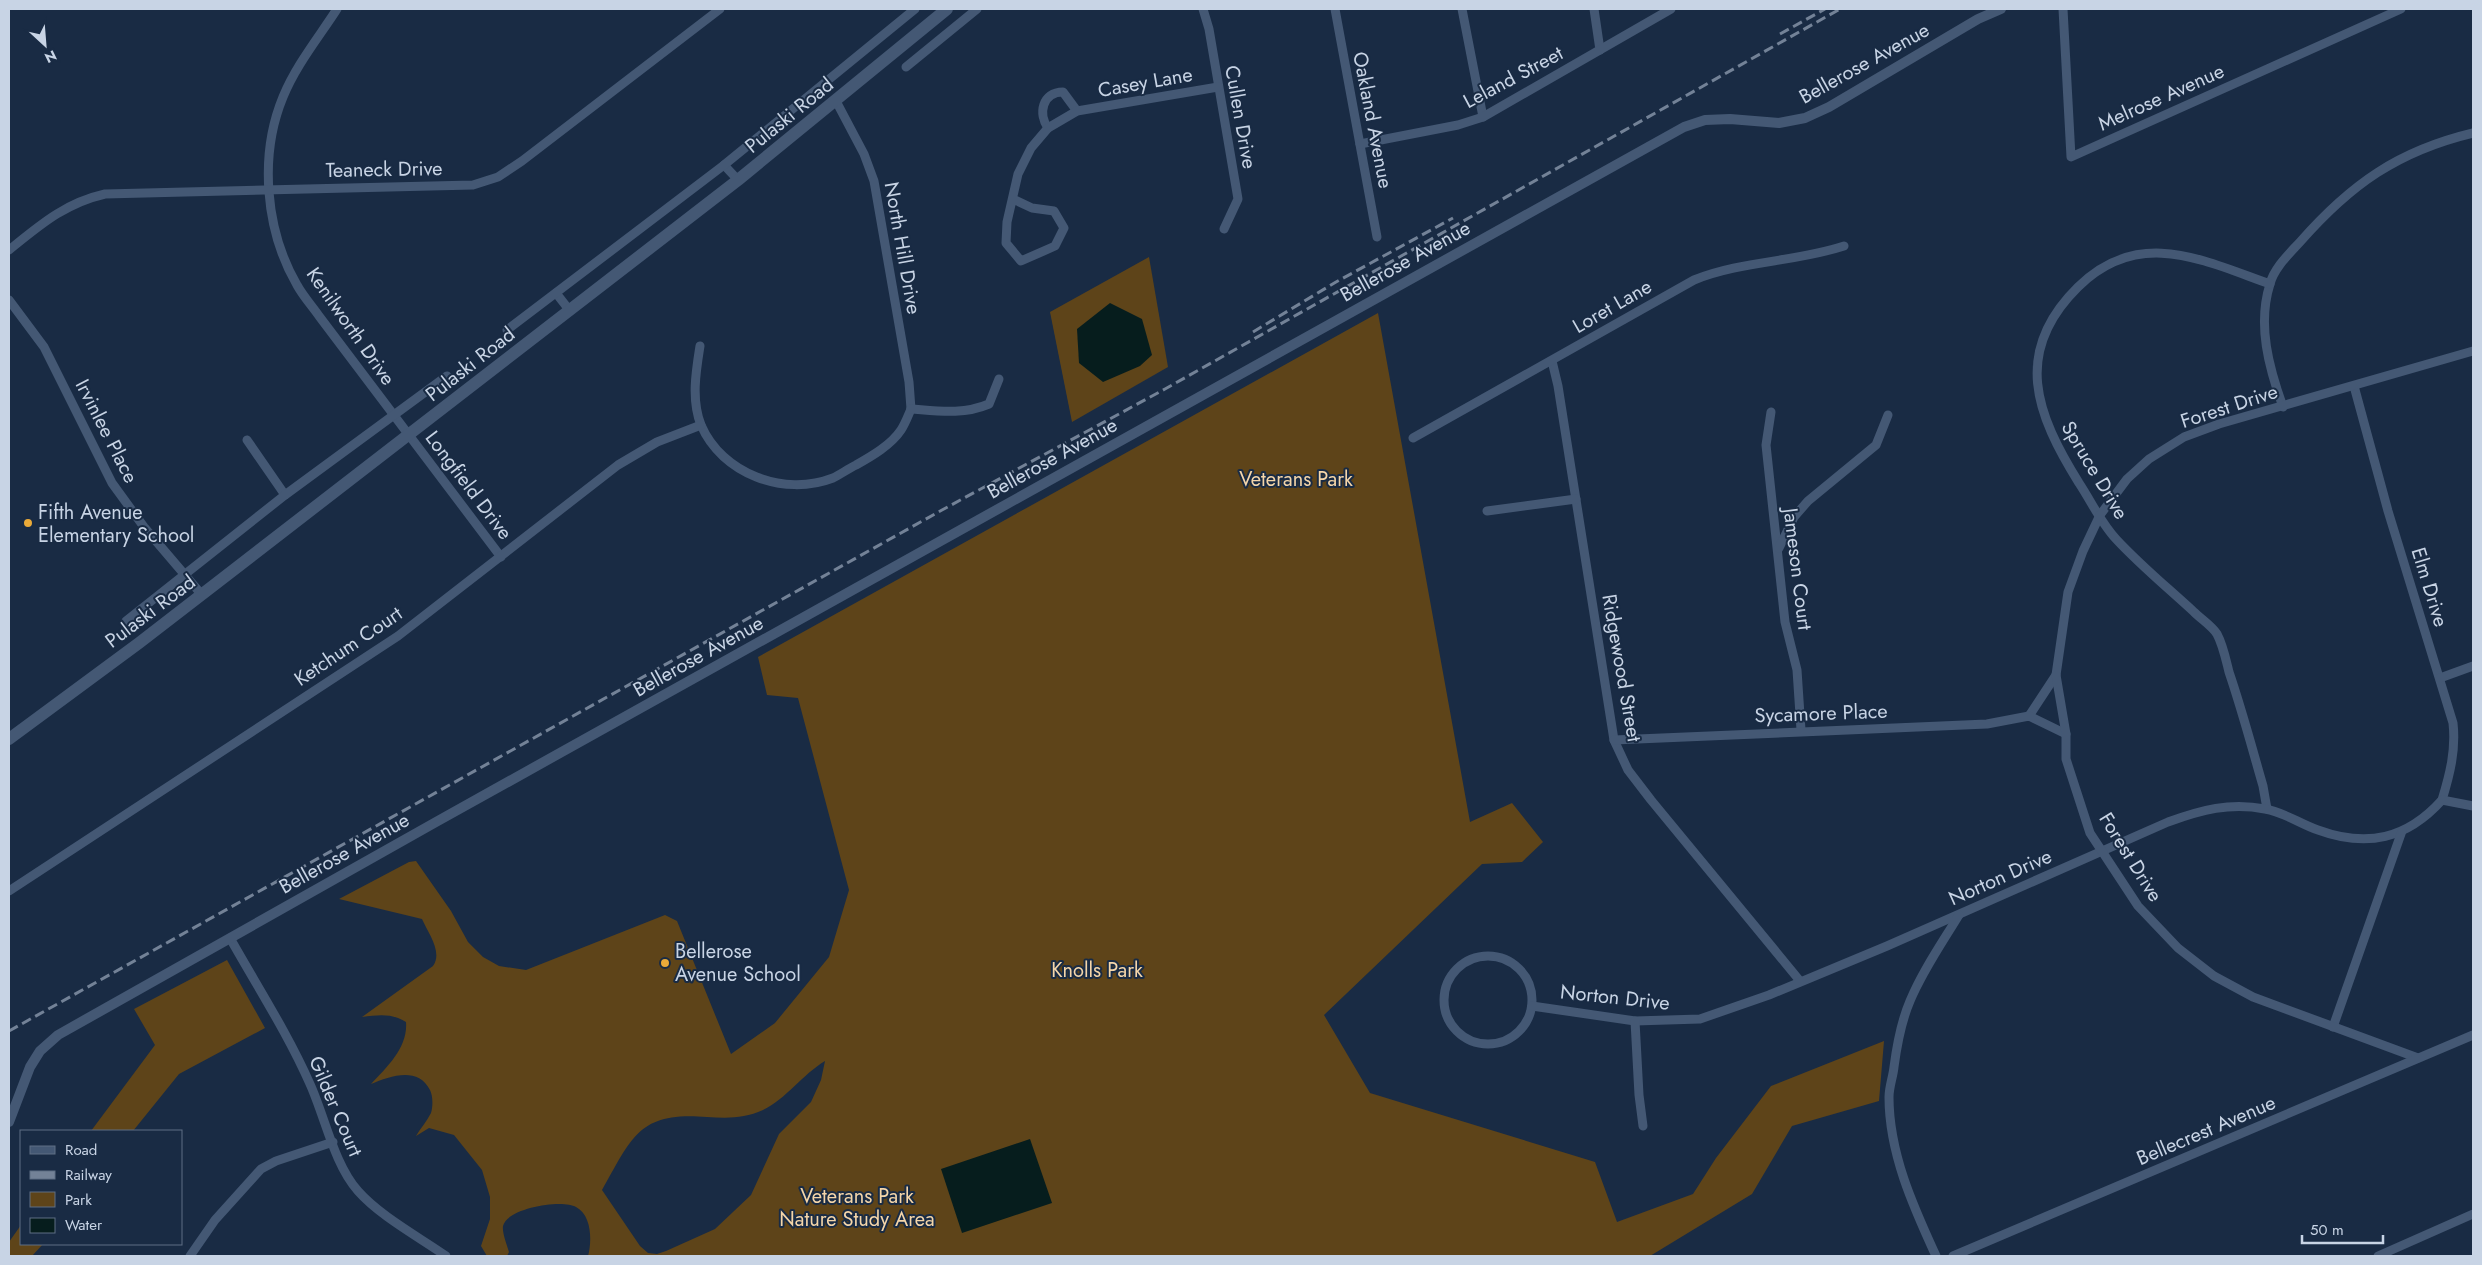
<svg xmlns="http://www.w3.org/2000/svg" width="2482" height="1265" font-family="Jost,sans-serif">
  <style>
    .green { fill: #5e4419; fill-rule: evenodd }
    .water { fill: #061d1d }
    .lines { fill: none; stroke-linecap: round; stroke-linejoin: round }
    .minor { stroke: #445874; stroke-width: 9 }
    .tertiary { stroke: #445874; stroke-width: 10 }
    .secondary { stroke: #445874; stroke-width: 12 }
    .rail { stroke: #738297; stroke-width: 3; stroke-dasharray: 10 5; stroke-linecap: butt }
    .poi-dot { fill: #eaaa39; stroke: #192b44; stroke-width: 2 }
    .labels { text-anchor: middle; stroke-width: 4; stroke-linejoin: round; paint-order: stroke }
    .street-label { font-size: 20px; fill: #c8d4e5; stroke: #192b44 }
    .park-label { font-size: 20px; fill: #f5d6a9; stroke: #192b44 }
    .poi-label { font-size: 20px; fill: #c8d4e5; stroke: #192b44; text-anchor: start }
  </style>
  <rect width="100%" height="100%" fill="#192b44"/>
  <g class="green">
    <polygon points="1149,257 1168,367 1072,422 1050,312"/>
    <path d="M1378,313L1470,822L1512,803L1543,842L1522,862L1482,864L1324,1015L1370,1093L1595,1162L1617,1222L1693,1194L1716,1158L1771,1086L1884,1041L1879,1101L1792,1126L1752,1194L1650,1256H588C592,1242 592,1215 576,1207C562,1199 507,1208 503,1226C502,1233 507,1245 509,1252L507,1256H487L481,1246L490,1219V1197L482,1170L454,1135L429,1128L416,1136C420,1129 427,1121 431,1113C433,1106 433,1096 430,1090C418,1066 390,1076 371,1084C388,1066 408,1047 406,1022C391,1013 379,1015 362,1017L433,966C443,952 428,933 422,919L339,899L409,862L416,861L451,911L468,942L483,957L499,966L526,970L665,915L677,921L731,1054L775,1023L829,957L849,890L798,698L767,695L758,657ZM825,1061L821,1080L811,1102L779,1134L751,1195L715,1229L666,1251L657,1254L648,1253L640,1246L602,1190C632,1138 638,1111 707,1117C726,1118 744,1119 763,1110C786,1099 803,1074 825,1061Z"/>
    <polygon points="227,960 265,1028 179,1074 133,1131 91,1131 155,1045 134,1009"/>
    <polygon points="21,1225 21,1244 43,1244 32,1256 9,1256 9,1242"/>
  </g>
  <g class="water">
    <polygon points="1110,303 1142,319 1152,355 1140,366 1103,382 1079,363 1077,329"/>
    <polygon points="1030,1139 1052,1203 962,1233 941,1169"/>
  </g>
  <g class="lines">
    <g class="minor">
      <path d="M337,9C319,37 296,65 283,97C259,155 265,230 297,285C303,296 312,306 319,316L501,557"/>
      <polyline points="1203,9 1209,29 1238,199 1224,229"/>
      <polyline points="1335,9 1377,237"/>
      <polyline points="1462,9 1483,117"/>
      <polyline points="1594,9 1600,50"/>
      <polyline points="2063,9 2071,157 2401,9"/>
      <polyline points="906,67 977,9"/>
      <polyline points="836,101 864,154 874,181 909,382 911,409"/>
      <path d="M1048,128C1038,114 1042,92 1063,92L1077,111"/>
      <polyline points="1360,144 1458,125 1483,117 1671,9"/>
      <polyline points="724,165 738,180"/>
      <polyline points="1013,199 1032,208 1054,211 1064,228 1055,246 1021,261 1006,243 1007,222 1018,174 1031,148 1048,128 1077,111 1218,87"/>
      <path d="M9,250C40,225 65,203 105,194L473,185L498,177L522,161L720,9"/>
      <polyline points="556,293 570,311"/>
      <polyline points="9,300 44,347 112,483 144,527 202,595"/>
      <polyline points="507,330 724,165 915,9"/>
      <path d="M700,346C696,371 691,400 701,425C722,474 784,497 833,478C841,474 848,469 856,465C872,456 891,445 901,430C905,424 908,416 911,409"/>
      <polyline points="1552,361 1558,386 1614,740 1628,770 1651,800 1800,981"/>
      <path d="M2354,386L2388,511L2453,723C2456,750 2450,774 2442,800"/>
      <path d="M2283,407C2269,368 2257,325 2270,284C2274,268 2289,254 2300,242C2351,184 2398,151 2473,133"/>
      <path d="M911,409C938,411 963,415 989,404L999,379"/>
      <polyline points="1771,412 1766,445 1785,622 1797,670 1801,730"/>
      <path d="M1413,438L1694,280C1741,261 1795,262 1844,246"/>
      <polyline points="247,440 285,495"/>
      <polyline points="1487,511 1576,499"/>
      <polyline points="1779,548 1794,517 1808,501 1876,445 1888,415"/>
      <polyline points="126,621 285,495 447,376"/>
      <polyline points="2440,678 2473,666"/>
      <polyline points="2029,716 2056,675"/>
      <polyline points="1614,740 1987,724 2029,716 2066,734"/>
      <path d="M2267,809L2263,786C2252,748 2242,710 2229,672C2226,660 2223,645 2217,634C2212,626 2201,619 2194,612C2168,588 2140,565 2116,539C2101,523 2091,501 2079,483C2036,414 2012,352 2078,287C2139,227 2202,260 2270,284"/>
      <polyline points="9,891 398,636 618,465 657,442 701,425"/>
      <path d="M230,938C257,986 288,1034 310,1084C325,1117 334,1164 358,1191C380,1216 419,1237 446,1256"/>
      <circle cx="1488" cy="1000" r="44"/>
      <path d="M1532,1006L1635,1021L1700,1019L1769,995L1887,946L2168,822C2201,810 2230,802 2265,809C2284,812 2300,824 2318,830C2367,848 2407,839 2442,800L2473,806"/>
      <polyline points="1635,1021 1639,1095 1643,1126"/>
      <polyline points="2333,1027 2402,831"/>
      <polyline points="2418,1058 2253,997 2214,976 2178,948 2138,906 2090,833 2066,759 2066,734 2056,675 2068,592 2083,551 2100,515 2127,479 2149,459 2184,437 2219,424 2473,351"/>
      <polyline points="190,1256 215,1220 261,1169 276,1161 333,1142"/>
      <path d="M1936,1256C1913,1206 1889,1153 1889,1097C1889,1087 1893,1077 1894,1067C1897,1044 1901,1022 1910,1001C1923,970 1942,943 1959,915"/>
      <polyline points="1953,1256 2473,1035"/>
      <polyline points="2378,1256 2473,1214"/>
    </g>
    <polyline class="tertiary" points="9,1122 30,1067 40,1051 58,1035 436,822 1684,127 1705,120 1730,119 1779,123 1805,118 1829,107 1978,19 2001,9"/>
    <polyline class="secondary" points="9,739 139,643 738,180 947,9"/>
    <g class="rail">
      <polyline points="1780,34 1825,9"/>
      <polyline points="1253,332 1336,282 1453,218"/>
      <polyline points="9,1031 942,510 1165,389 1840,9"/>
    </g>
  </g>
  <g class="poi-dot">
    <circle cx="28" cy="523" r="5"/>
    <circle cx="665" cy="963" r="5"/>
  </g>
  <g class="labels">
    <g class="street-label">
      <text transform="translate(1864 63) rotate(-29)" y="7">Bellerose Avenue</text>
      <text transform="translate(1513 77) rotate(-28)" y="7">Leland Street</text>
      <text transform="translate(1145 82) rotate(-10)" y="7">Casey Lane</text>
      <text transform="translate(2161 97) rotate(-24)" y="7">Melrose Avenue</text>
      <text transform="translate(789 115) rotate(-39)" y="7">Pulaski Road</text>
      <text transform="translate(1241 117) rotate(80)" y="7">Cullen Drive</text>
      <text transform="translate(1373 120) rotate(79)" y="7">Oakland Avenue</text>
      <text transform="translate(384 169) rotate(-1)" y="7">Teaneck Drive</text>
      <text transform="translate(903 248) rotate(80)" y="7">North Hill Drive</text>
      <text transform="translate(1405 261) rotate(-29)" y="7">Bellerose Avenue</text>
      <text transform="translate(1612 306) rotate(-30)" y="7">Loret Lane</text>
      <text transform="translate(351 326) rotate(55)" y="7">Kenilworth Drive</text>
      <text transform="translate(470 364) rotate(-38)" y="7">Pulaski Road</text>
      <text transform="translate(2229 406) rotate(-18)" y="7">Forest Drive</text>
      <text transform="translate(107 431) rotate(63)" y="7">Irvinlee Place</text>
      <text transform="translate(1052 458) rotate(-29)" y="7">Bellerose Avenue</text>
      <text transform="translate(2095 470) rotate(59)" y="7">Spruce Drive</text>
      <text transform="translate(469 485) rotate(53)" y="7">Longfield Drive</text>
      <text transform="translate(1798 569) rotate(83)" y="7">Jameson Court</text>
      <text transform="translate(2430 587) rotate(73)" y="7">Elm Drive</text>
      <text transform="translate(150 611) rotate(-37)" y="7">Pulaski Road</text>
      <text transform="translate(348 646) rotate(-34)" y="7">Ketchum Court</text>
      <text transform="translate(698 656) rotate(-29)" y="7">Bellerose Avenue</text>
      <text transform="translate(1622 668) rotate(80)" y="7">Ridgewood Street</text>
      <text transform="translate(1821 713) rotate(-2)" y="7">Sycamore Place</text>
      <text transform="translate(344 853) rotate(-29)" y="7">Bellerose Avenue</text>
      <text transform="translate(2131 857) rotate(58)" y="7">Forest Drive</text>
      <text transform="translate(2000 877) rotate(-24)" y="7">Norton Drive</text>
      <text transform="translate(1615 997) rotate(6)" y="7">Norton Drive</text>
      <text transform="translate(336 1106) rotate(67)" y="7">Gilder Court</text>
      <text transform="translate(2206 1130) rotate(-23)" y="7">Bellecrest Avenue</text>
    </g>
    <g class="park-label">
      <text x="1296" y="486">Veterans Park</text>
      <text x="1097" y="977">Knolls Park</text>
      <text x="857" y="1203">Veterans Park<tspan x="857" dy="23">Nature Study Area</tspan></text>
    </g>
    <g class="poi-label">
      <text x="38" y="519">Fifth Avenue<tspan x="38" dy="23">Elementary School</tspan></text>
      <text x="675" y="958">Bellerose<tspan x="675" dy="23">Avenue School</tspan></text>
    </g>
  </g>
  <rect width="2482" height="1265" fill="none" stroke="#c8d4e5" stroke-width="20"/>
  <rect x="20" y="1130" width="162" height="115" fill="#192b44" stroke="#5f6f84"/>
  <rect x="30" y="1146" width="25" height="8" fill="#445874" stroke="#5f6f84"/>
  <text x="65" y="1155" font-size="15" fill="#c8d4e5">Road</text>
  <rect x="30" y="1171" width="25" height="8" fill="#738297" stroke="#5f6f84"/>
  <text x="65" y="1180" font-size="15" fill="#c8d4e5">Railway</text>
  <rect x="30" y="1192" width="25" height="15" fill="#5e4419" stroke="#5f6f84"/>
  <text x="65" y="1205" font-size="15" fill="#c8d4e5">Park</text>
  <rect x="30" y="1218" width="25" height="15" fill="#061d1d" stroke="#5f6f84"/>
  <text x="65" y="1230" font-size="15" fill="#c8d4e5">Water</text>
  <g transform="translate(45 45) rotate(154)" stroke="#192b44" stroke-width="4" paint-order="stroke">
  <path d="M0-4L9 19L0 12L-9 19Z" fill="#c8d4e5"/>
  <text y="-8" font-size="14" font-weight="bold" text-anchor="middle" fill="#c8d4e5">N</text>
  </g>
  <path d="M2302 1235v8h81v-8" fill="none" stroke="#c8d4e5" stroke-width="2.5"/>
  <text x="2310" y="1235" font-size="15" fill="#c8d4e5" stroke="#192b44" stroke-width="4" paint-order="stroke">50 m</text>
</svg>
